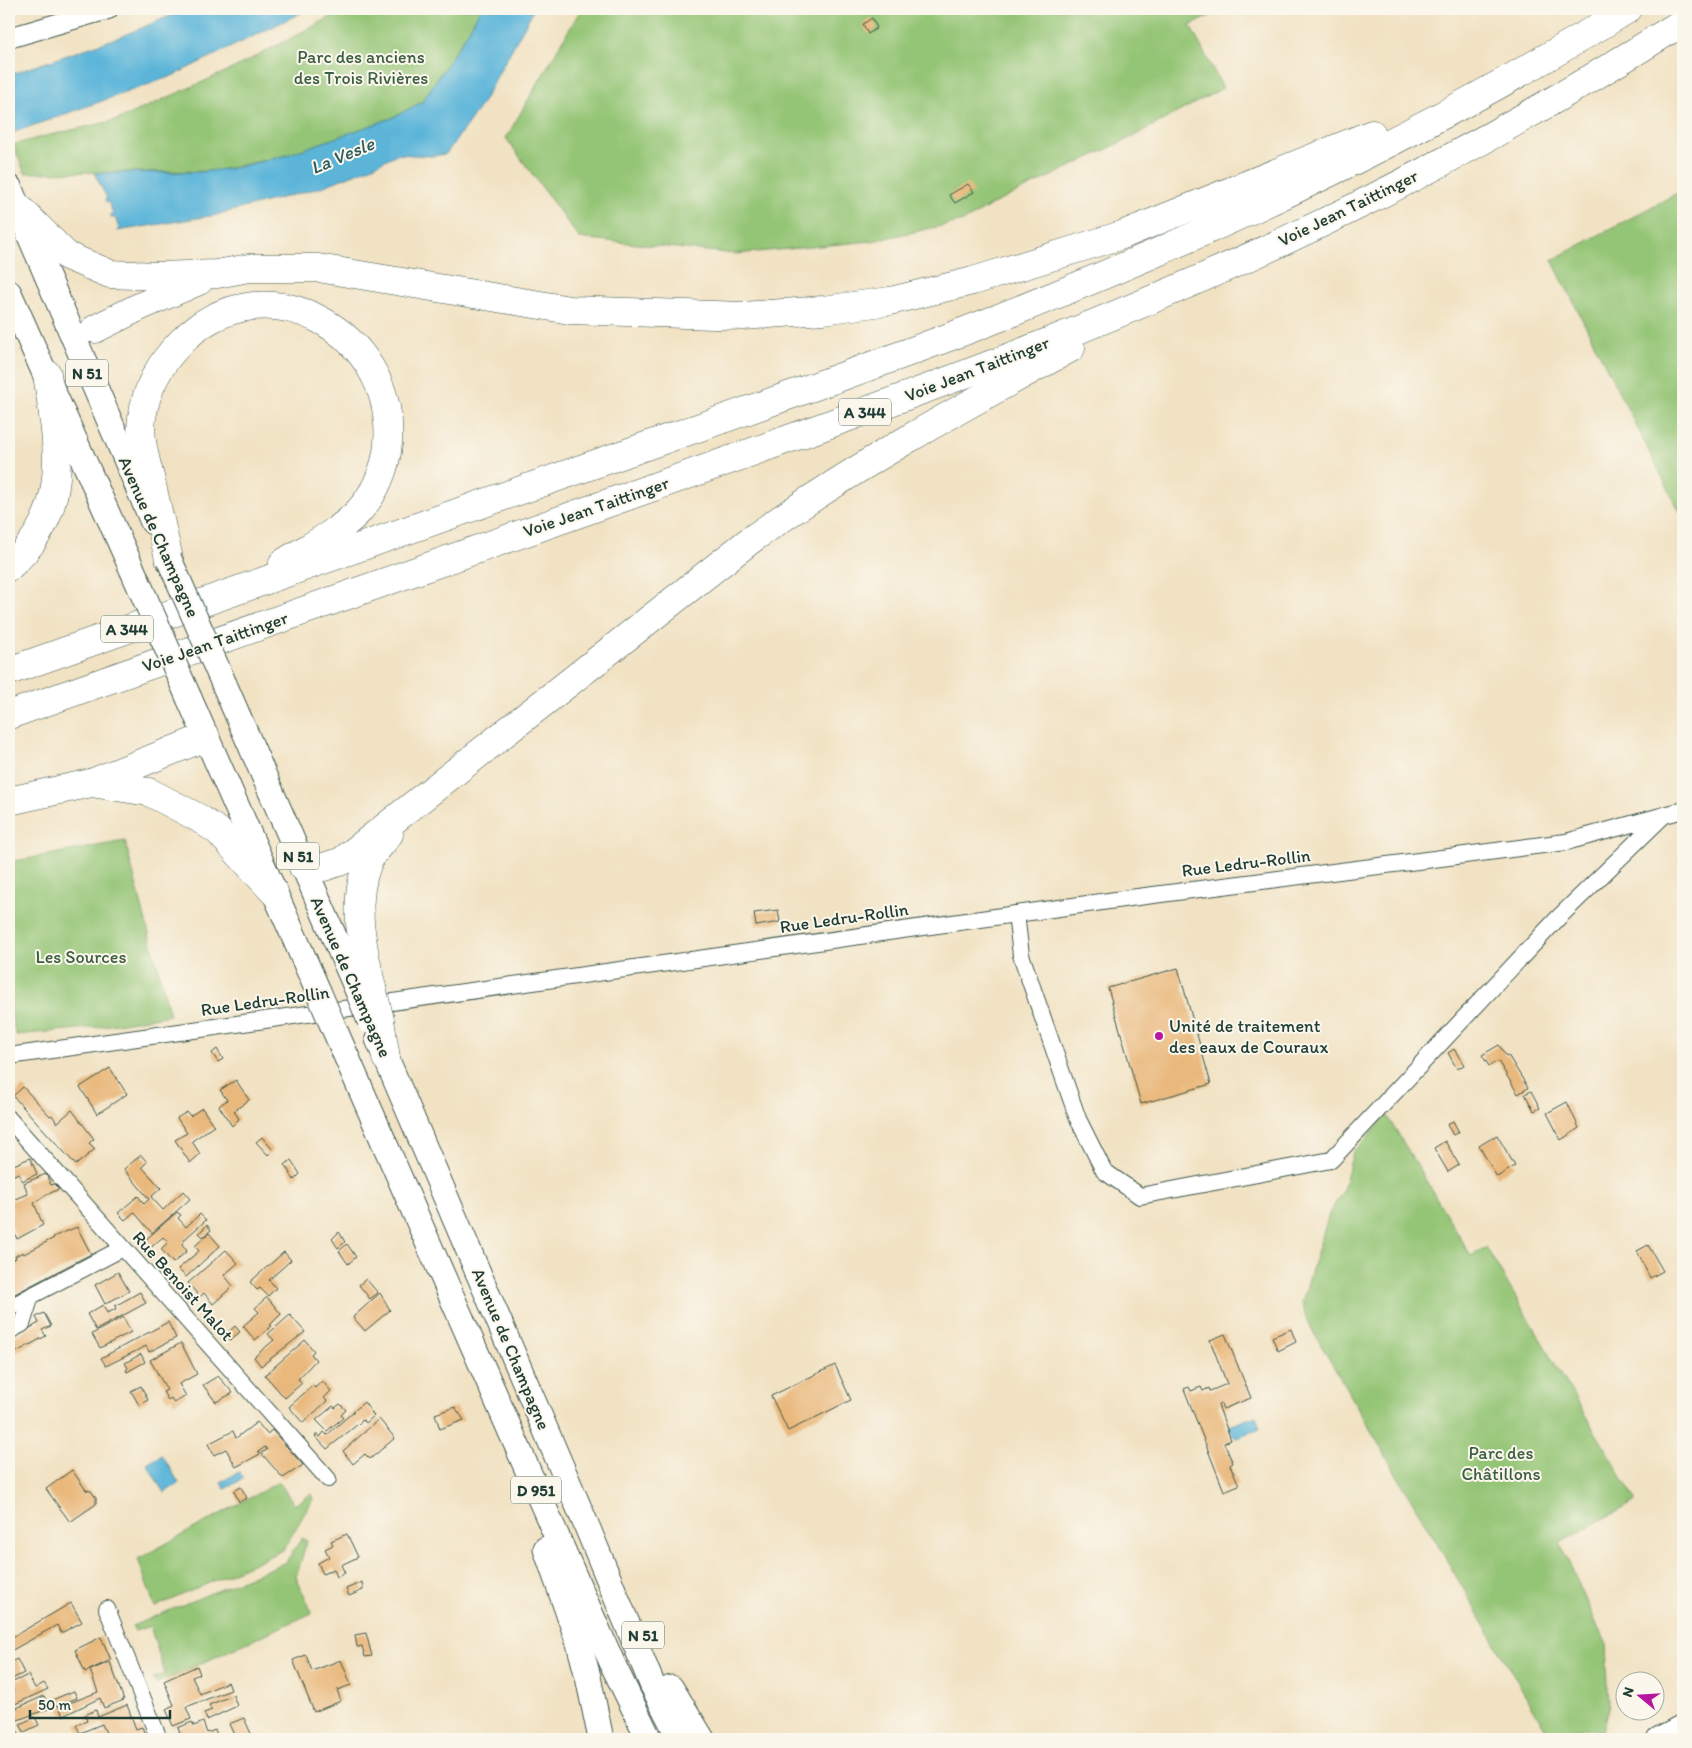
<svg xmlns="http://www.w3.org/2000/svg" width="1692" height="1748" font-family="Itim,sans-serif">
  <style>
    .green { fill: #94c576; stroke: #5a8155 }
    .water { fill: #5bb5d9; stroke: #3d7986 }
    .building { fill: #e9b87c }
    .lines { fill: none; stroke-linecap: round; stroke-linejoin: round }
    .minor-casing { stroke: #3e5649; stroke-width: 18 }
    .tertiary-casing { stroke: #3e5649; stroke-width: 22 }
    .primary-casing { stroke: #3e5649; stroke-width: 27 }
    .motorway-casing { stroke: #3e5649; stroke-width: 29 }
    .minor { stroke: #fff; stroke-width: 16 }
    .tertiary { stroke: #fff; stroke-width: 20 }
    .primary { stroke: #fff; stroke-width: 25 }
    .motorway { stroke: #fff; stroke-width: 28 }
    .primary-bridge-casing { stroke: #3e5649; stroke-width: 27; stroke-linecap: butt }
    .motorway-bridge-casing { stroke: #3e5649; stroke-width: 29; stroke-linecap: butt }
    .primary-bridge { stroke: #fff; stroke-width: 25 }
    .motorway-bridge { stroke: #fff; stroke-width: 28 }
    .poi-dot { fill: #b5179e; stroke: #fbf7ec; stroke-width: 2 }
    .labels { text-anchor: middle; stroke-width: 4; stroke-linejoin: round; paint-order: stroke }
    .shield { fill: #fbf7ec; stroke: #61756b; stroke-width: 1 }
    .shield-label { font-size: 16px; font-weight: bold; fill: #1f3d34 }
    .park-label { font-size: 18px; fill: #3c5f44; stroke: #fbf7ec }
    .street-label { font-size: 18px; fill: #1f3d34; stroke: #fbf7ec }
    .poi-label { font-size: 18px; fill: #1f3d34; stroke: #fbf7ec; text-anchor: start }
    .water-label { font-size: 19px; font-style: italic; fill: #2e5b5d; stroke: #fbf7ec }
  </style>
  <rect width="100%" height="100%" fill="#fbf7ec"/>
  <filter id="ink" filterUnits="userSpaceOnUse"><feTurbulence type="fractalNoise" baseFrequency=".02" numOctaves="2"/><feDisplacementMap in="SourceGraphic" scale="10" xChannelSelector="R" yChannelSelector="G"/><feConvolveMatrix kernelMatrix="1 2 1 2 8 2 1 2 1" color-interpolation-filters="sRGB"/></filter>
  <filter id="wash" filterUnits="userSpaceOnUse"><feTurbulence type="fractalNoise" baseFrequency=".0096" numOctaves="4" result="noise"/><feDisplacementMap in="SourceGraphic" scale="20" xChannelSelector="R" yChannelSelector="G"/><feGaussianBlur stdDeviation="1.12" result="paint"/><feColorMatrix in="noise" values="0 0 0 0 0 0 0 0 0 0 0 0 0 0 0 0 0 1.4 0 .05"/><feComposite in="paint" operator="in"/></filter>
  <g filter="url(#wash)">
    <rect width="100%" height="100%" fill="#f1e2c3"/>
    <g class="green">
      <polygon points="346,9 480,9 468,32 422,102 392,118 284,156 214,171 25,173 13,145 41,137 117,120 234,68"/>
      <polygon points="581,9 1223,9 1190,26 1223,88 1130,138 993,204 964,221 872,241 736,254 579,238 506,138"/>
      <polygon points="1683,190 1683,518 1552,260"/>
      <polygon points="125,841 170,1015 98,1027 16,1035 9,1007 9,862"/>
      <polygon points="1387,1115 1471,1256 1486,1247 1636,1501 1560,1543 1606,1645 1609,1704 1602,1731 1582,1728 1550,1737 1307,1321 1302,1302 1329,1214 1343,1191 1353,1152"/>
      <polygon points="279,1482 295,1505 311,1494 313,1499 283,1550 155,1607 138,1559"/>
      <polygon points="302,1538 307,1541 296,1577 312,1613 156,1684 153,1678 165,1674 150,1626 135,1631 132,1626 286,1562"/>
    </g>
    <g class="water">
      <polygon points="187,9 309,9 172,76 9,134 9,75 117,38"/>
      <polygon points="480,9 534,9 481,105 446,154 431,156 397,154 367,169 319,188 216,215 117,231 119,229 115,217 112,218 110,214 113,213 108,202 106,202 105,199 107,198 94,173 199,172 234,168 284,156 392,118 422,102 468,32"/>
      <polygon points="1256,1416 1260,1428 1235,1438 1229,1426"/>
      <polygon points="162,1455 179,1483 164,1493 147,1464"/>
      <polygon points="239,1472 244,1478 225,1489 221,1482"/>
    </g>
    <g id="blocks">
      <g class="building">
        <polygon points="872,18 877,28 868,34 863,24"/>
        <polygon points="968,184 974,192 955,203 949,195"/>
        <polygon points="1683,852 1683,877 1681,877 1678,853"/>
        <polygon points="778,910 780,922 756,926 754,913"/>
        <polygon points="1178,968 1211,1084 1141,1104 1108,988"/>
        <polygon points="1499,1045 1506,1056 1508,1055 1528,1088 1518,1094 1498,1061 1489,1066 1482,1055"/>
        <polygon points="217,1049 223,1059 218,1062 212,1053"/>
        <polygon points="1454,1049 1464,1065 1457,1069 1448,1053"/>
        <polygon points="110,1068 127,1094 97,1114 80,1087"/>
        <polygon points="236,1080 249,1100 234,1111 239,1119 232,1126 219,1106 227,1100 220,1090"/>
        <polygon points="23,1087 50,1116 52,1115 57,1123 72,1110 94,1139 89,1143 95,1149 76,1165 13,1096"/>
        <polygon points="1531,1091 1540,1108 1534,1111 1525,1094"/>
        <polygon points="1567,1102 1579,1128 1561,1140 1547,1113"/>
        <polygon points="202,1108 214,1126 192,1141 200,1154 190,1163 175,1140 187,1133 177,1118 187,1112 190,1116"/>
        <polygon points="1453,1121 1459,1132 1453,1135 1447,1125"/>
        <polygon points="1497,1135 1515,1166 1497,1177 1479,1146"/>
        <polygon points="262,1137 273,1150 268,1155 256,1142"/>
        <polygon points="1445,1141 1459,1165 1448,1172 1434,1148"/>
        <polygon points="141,1155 147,1162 142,1167 161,1188 151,1197 163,1210 183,1191 190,1199 152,1233 134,1212 125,1220 118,1213 138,1196 144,1204 149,1199 124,1169"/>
        <polygon points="30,1158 37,1174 22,1181 19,1173 9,1177 9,1167"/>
        <polygon points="291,1160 300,1174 294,1180 285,1165"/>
        <polygon points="46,1174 51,1185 54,1184 59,1189 42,1197 42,1198 34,1203 43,1225 17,1239 9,1220 9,1213 13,1212 9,1202 28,1194 24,1183"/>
        <polygon points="177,1212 181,1215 178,1218 186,1227 200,1214 206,1220 186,1238 182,1244 187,1251 173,1263 161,1249 168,1242 163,1237 149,1249 143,1242"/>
        <polygon points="207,1225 211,1230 203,1237 199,1233"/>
        <polygon points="77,1227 91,1254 9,1297 9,1261 16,1258 15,1256 23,1252 24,1254 54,1238 53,1237"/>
        <polygon points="339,1232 345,1242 338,1248 332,1239"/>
        <polygon points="209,1233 220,1246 186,1277 178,1269 199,1251 195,1246"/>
        <polygon points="347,1244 356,1257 348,1264 339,1251"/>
        <polygon points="1648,1245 1663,1271 1650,1278 1637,1251"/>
        <polygon points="226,1250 238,1263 224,1275 233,1286 213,1304 204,1293 200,1297 188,1283"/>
        <polygon points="284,1252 291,1260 269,1280 276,1288 268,1296 260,1288 257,1290 250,1282"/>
        <polygon points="118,1272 129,1291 105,1304 95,1285"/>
        <polygon points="366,1279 378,1293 370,1299 359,1285"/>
        <polygon points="140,1292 146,1303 96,1330 87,1314 103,1305 107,1313 116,1309 115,1306"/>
        <polygon points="380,1293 390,1310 365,1331 353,1317"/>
        <polygon points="267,1297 281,1314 270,1325 272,1326 255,1340 243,1326 259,1312 255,1308"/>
        <polygon points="44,1313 51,1326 42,1330 46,1336 9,1356 9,1340 39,1323 36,1317"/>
        <polygon points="290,1315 305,1332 261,1366 254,1357 274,1340 268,1334"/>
        <polygon points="123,1317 131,1332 100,1348 92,1334"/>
        <polygon points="168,1322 176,1338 149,1352 146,1346 106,1366 101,1358"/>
        <polygon points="235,1326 240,1332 230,1340 225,1335"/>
        <polygon points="1291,1329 1296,1342 1278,1351 1272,1337"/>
        <polygon points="1225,1334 1251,1398 1223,1409 1221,1404 1218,1405 1231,1440 1224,1443 1233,1463 1230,1465 1239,1485 1224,1491 1184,1389 1189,1387 1191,1391 1201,1387 1203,1391 1209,1388 1210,1391 1227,1384 1210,1340"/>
        <polygon points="305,1340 314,1351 311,1354 316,1360 298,1379 302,1383 285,1398 265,1375"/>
        <polygon points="181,1343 197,1374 179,1384 186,1396 174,1403 171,1398 168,1400 163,1392 167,1390 150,1360"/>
        <polygon points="141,1354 145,1362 127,1372 126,1370 128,1368 125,1363"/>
        <polygon points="835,1365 851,1400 788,1431 771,1396"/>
        <polygon points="218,1376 233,1393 216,1402 203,1385"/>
        <polygon points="322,1381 331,1391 324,1398 327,1401 303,1423 289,1407 313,1385 315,1388"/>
        <polygon points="141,1386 148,1400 139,1405 131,1391"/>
        <polygon points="364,1402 374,1416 366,1423 363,1420 327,1449 315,1436 318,1434 320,1437 324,1432 327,1435"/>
        <polygon points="340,1404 346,1410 341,1415 343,1418 327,1431 316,1420 333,1406 335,1408"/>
        <polygon points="455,1407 464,1420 440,1429 435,1414"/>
        <polygon points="379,1419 395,1438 370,1459 365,1454 353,1464 343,1451"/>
        <polygon points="257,1422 267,1434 272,1430 303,1465 283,1478 261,1453 267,1450 265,1447 258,1452 260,1454 236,1467 226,1449 214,1455 208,1444 233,1431 236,1438"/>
        <polygon points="72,1470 86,1490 91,1491 96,1498 96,1504 70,1522 46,1489"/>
        <polygon points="241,1487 247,1498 239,1502 234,1491"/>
        <polygon points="347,1534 358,1557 341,1565 345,1573 337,1577 334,1569 323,1574 318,1563 329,1557 325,1549 333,1545 331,1541"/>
        <polygon points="362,1582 363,1590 349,1596 346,1589"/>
        <polygon points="71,1603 82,1622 61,1633 57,1625 9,1652 9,1639"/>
        <polygon points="366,1633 372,1656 365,1657 362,1646 357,1647 355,1635"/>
        <polygon points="101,1637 111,1660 85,1672 75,1650"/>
        <polygon points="306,1655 312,1671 341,1660 351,1685 337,1690 341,1701 314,1712 293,1660"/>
        <polygon points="17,1659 24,1673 10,1680 9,1663"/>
        <polygon points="110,1662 124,1700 104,1708 100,1698 63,1716 59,1707 98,1692 90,1670"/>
        <polygon points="197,1666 200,1674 192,1677 200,1694 228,1682 231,1690 186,1707 191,1719 173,1726 166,1709 174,1705 164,1681"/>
        <polygon points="28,1675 35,1688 44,1683 48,1689 15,1704 10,1693 14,1691 9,1692 9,1684"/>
        <polygon points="74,1691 77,1698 18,1720 12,1710 44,1696 47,1702"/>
        <polygon points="233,1695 237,1706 207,1720 204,1713 212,1710 209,1705"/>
        <polygon points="127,1705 136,1729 142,1727 147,1739 89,1739 106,1733 102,1724 80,1733 76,1725 87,1721 85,1715 96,1710 98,1717"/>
        <polygon points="35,1717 39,1725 24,1732 20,1724"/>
        <polygon points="244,1718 252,1736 236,1739 229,1724"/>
        <polygon points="192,1722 194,1726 203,1722 207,1733 215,1730 219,1739 182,1739 178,1728"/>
      </g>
    </g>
  </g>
  <g filter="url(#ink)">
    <use href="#blocks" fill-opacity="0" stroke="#3e5649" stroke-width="1"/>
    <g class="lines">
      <defs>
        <g id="minor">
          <polyline points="1016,914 1021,955 1078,1119 1104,1171 1140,1196 1331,1160 1558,918 1663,816"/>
          <polyline points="9,1056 1130,898 1566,842 1683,810"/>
          <polyline points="9,1119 328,1479"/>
          <polyline points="9,1308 31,1296"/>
          <polyline points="9,1331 22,1324 31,1296 123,1248"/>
          <polyline points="107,1609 159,1739"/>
          <polyline points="9,1734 12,1739"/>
        </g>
        <g id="tertiary">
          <polyline points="9,38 108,9"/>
          <polyline points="1657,1739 1683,1725"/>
        </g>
        <g id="primary">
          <polyline points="9,187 153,522"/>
          <polyline points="9,293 132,569"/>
          <polyline points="224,684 357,989"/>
          <polyline points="189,698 318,991"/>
          <polyline points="333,1026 614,1667 649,1739"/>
          <polyline points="378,1039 588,1529 652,1684 680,1739"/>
          <polyline points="546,1549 579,1643 588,1677 601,1739"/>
          <polyline points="671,1688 702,1739"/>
        </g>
        <g id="motorway">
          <polyline points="17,206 67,256 110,274 157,276 217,274 249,268 318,268 570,310 743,316 823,310 890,301 973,281 1122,235 1372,134"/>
          <polyline points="95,329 139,307 199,281"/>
          <path d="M169,559C163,533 157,507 151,481C146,461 139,440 142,418C146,389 160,363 181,342C263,258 397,331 388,444C386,468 375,494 358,512C338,533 308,547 283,563"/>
          <path d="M9,567C73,511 58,448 47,374"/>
          <path d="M9,671C216,597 424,524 632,451C754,408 876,366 996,319C1214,233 1429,132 1628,9"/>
          <path d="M9,715C215,642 422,569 628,496C872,410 1117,324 1349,210C1464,153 1575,90 1683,22"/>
          <polyline points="91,783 149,792 197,817 218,831 274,892"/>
          <polyline points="9,801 91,783 206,737"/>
          <path d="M303,867H324L342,861L748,542C851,468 961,408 1071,348"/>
          <path d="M372,988C363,947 351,904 368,862C372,853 383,843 389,834"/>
          <polyline points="380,1020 386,1058"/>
        </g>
      </defs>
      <use href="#minor" class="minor-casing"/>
      <use href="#tertiary" class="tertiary-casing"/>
      <use href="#primary" class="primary-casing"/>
      <use href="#motorway" class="motorway-casing"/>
      <use href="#minor" class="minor"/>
      <use href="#tertiary" class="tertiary"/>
      <use href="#primary" class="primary"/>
      <use href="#motorway" class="motorway"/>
      <defs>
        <g id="primary-bridge">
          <polyline points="169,559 224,684"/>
          <polyline points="132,569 189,698"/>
          <polyline points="357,989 370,1021"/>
          <polyline points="318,991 333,1026"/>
        </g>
        <polyline id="motorway-bridge" points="372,988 380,1020"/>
      </defs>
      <use href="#primary-bridge" class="primary-bridge-casing"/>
      <use href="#motorway-bridge" class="motorway-bridge-casing"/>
      <use href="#primary-bridge" class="primary-bridge"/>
      <use href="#motorway-bridge" class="motorway-bridge"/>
    </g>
  </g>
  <circle class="poi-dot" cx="1159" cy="1036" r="5"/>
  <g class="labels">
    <g class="shield">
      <rect x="66" y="359.5" width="42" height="27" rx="4"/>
      <rect x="839" y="398.5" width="52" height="27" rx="4"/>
      <rect x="101" y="615.5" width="52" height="27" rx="4"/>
      <rect x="277" y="842.5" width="42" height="27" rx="4"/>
      <rect x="511" y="1476.5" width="50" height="27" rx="4"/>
      <rect x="622" y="1621.5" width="42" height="27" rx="4"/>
    </g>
    <g class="shield-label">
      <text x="87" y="379">N 51</text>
      <text x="865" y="418">A 344</text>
      <text x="127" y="635">A 344</text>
      <text x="298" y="862">N 51</text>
      <text x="536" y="1496">D 951</text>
      <text x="643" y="1641">N 51</text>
    </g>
    <g class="park-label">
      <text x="361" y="63">Parc des anciens<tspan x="361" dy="21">des Trois Rivières</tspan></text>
      <text x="81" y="963">Les Sources</text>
      <text x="1501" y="1459">Parc des<tspan x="1501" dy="21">Châtillons</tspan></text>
    </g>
    <g class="street-label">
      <text transform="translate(1348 208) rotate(-26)" y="6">Voie Jean Taittinger</text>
      <text transform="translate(977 369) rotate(-21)" y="6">Voie Jean Taittinger</text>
      <text transform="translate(596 507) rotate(-19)" y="6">Voie Jean Taittinger</text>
      <text transform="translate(159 537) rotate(66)" y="6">Avenue de Champagne</text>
      <text transform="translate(215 642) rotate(-19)" y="6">Voie Jean Taittinger</text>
      <text transform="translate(1246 863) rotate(-7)" y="6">Rue Ledru-Rollin</text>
      <text transform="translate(844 918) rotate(-8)" y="6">Rue Ledru-Rollin</text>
      <text transform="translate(351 977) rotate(66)" y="6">Avenue de Champagne</text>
      <text transform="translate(265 1001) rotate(-8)" y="6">Rue Ledru-Rollin</text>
      <text transform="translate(183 1286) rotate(48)" y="6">Rue Benoist Malot</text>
      <text transform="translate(511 1349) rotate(67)" y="6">Avenue de Champagne</text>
    </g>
    <g class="poi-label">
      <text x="1169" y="1032">Unité de traitement<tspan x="1169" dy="21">des eaux de Couraux</tspan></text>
    </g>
    <g class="water-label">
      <text transform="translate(342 155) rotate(-23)" y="7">La Vesle</text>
    </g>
  </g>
  <rect width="1692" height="1748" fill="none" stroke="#fbf7ec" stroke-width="30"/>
  <g transform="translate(1640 1696) rotate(288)"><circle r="24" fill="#fbf7ec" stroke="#a3ada2"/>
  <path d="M0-4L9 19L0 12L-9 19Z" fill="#b5179e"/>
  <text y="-8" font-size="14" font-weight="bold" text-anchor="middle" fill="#1f3d34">N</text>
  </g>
  <path d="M30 1710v8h140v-8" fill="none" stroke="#1f3d34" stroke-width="2.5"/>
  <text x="38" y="1710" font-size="15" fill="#1f3d34" stroke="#fbf7ec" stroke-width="4" paint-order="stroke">50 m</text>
</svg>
